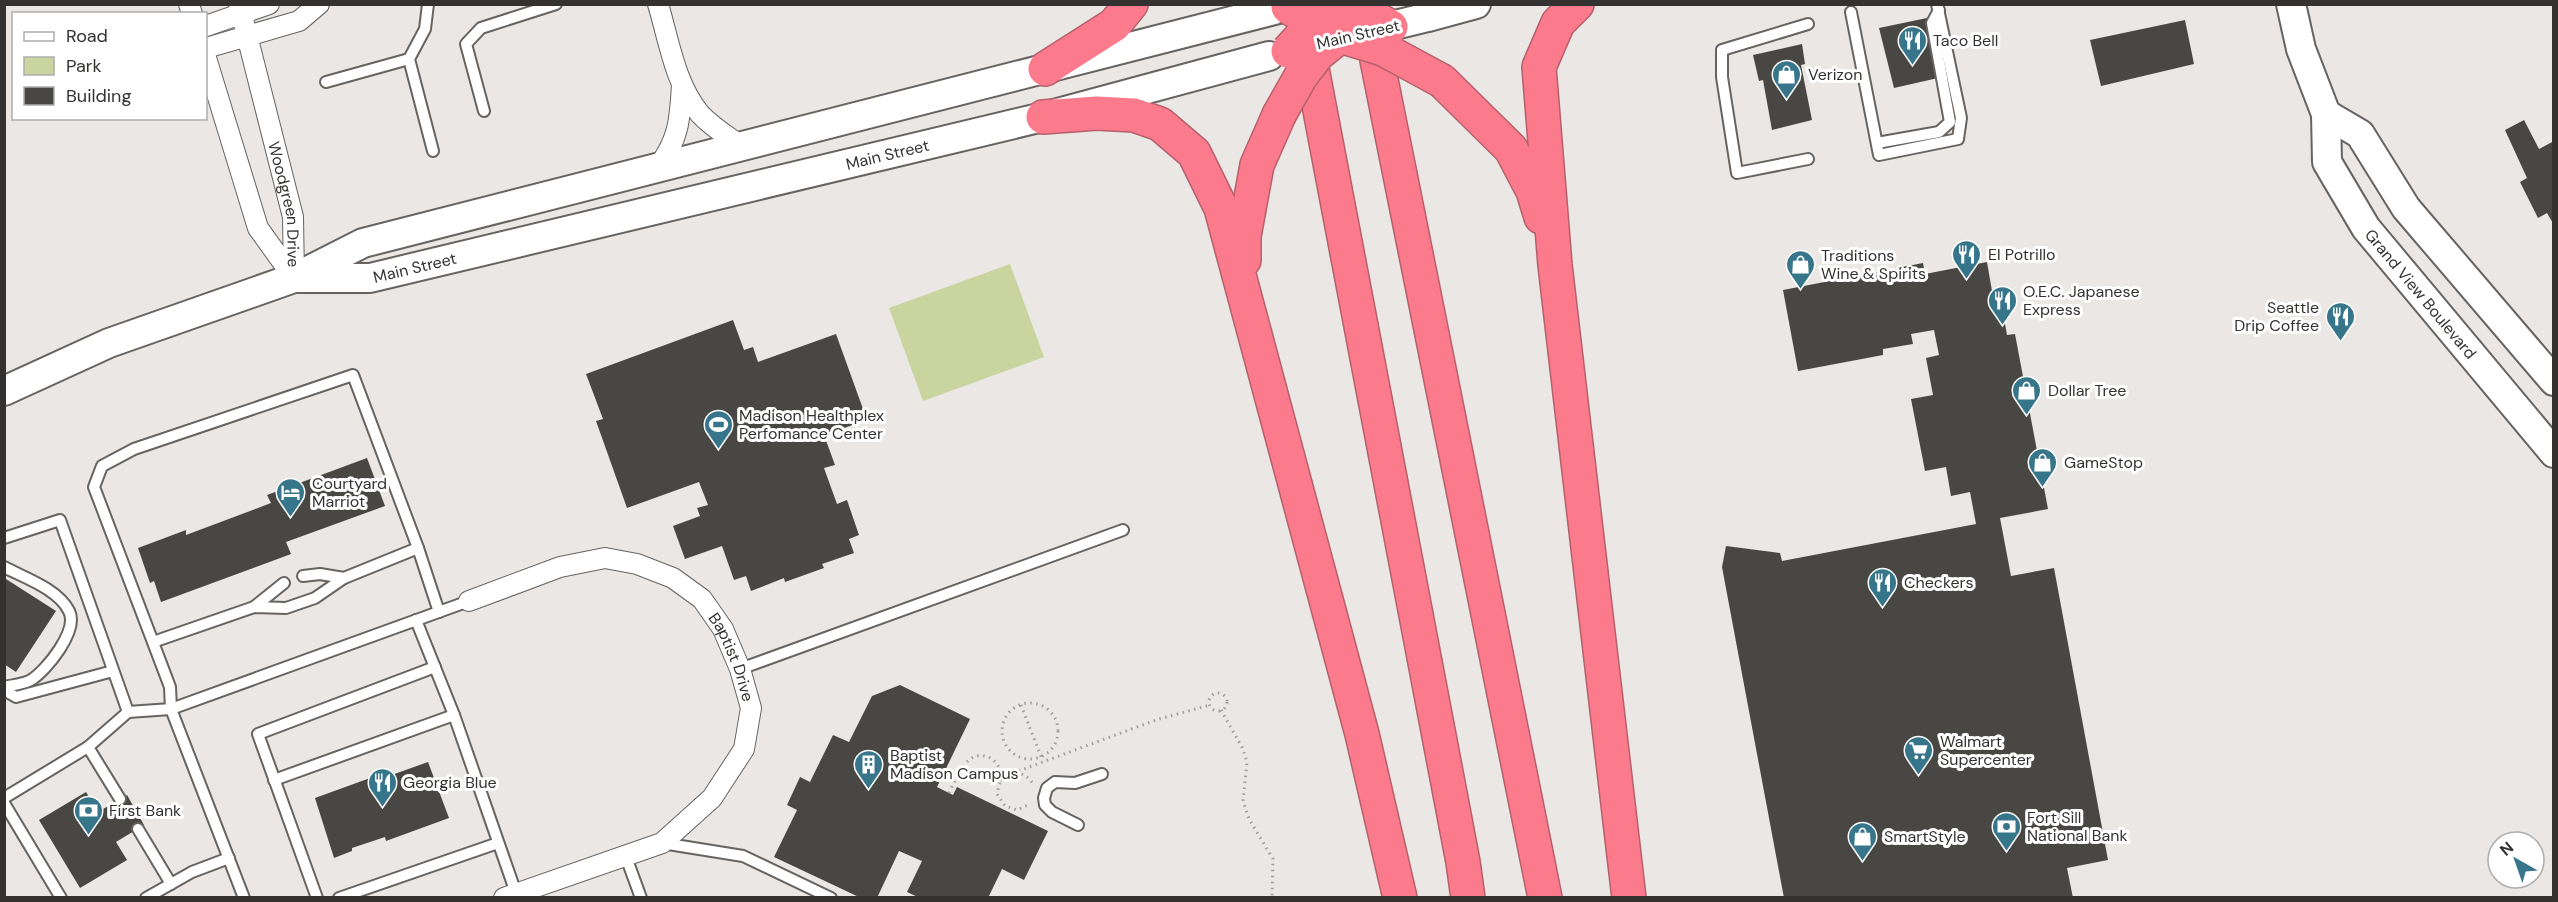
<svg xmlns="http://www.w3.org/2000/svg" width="2558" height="902" font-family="'DM Sans',sans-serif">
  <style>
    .green { fill: #c9d49f }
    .building { fill: #494744 }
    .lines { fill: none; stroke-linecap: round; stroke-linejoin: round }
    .lane-casing { stroke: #676361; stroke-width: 14 }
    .street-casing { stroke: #676361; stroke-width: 22 }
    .secondary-casing { stroke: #676361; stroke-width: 32 }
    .highway-casing { stroke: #b5616c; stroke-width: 36 }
    .path { stroke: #a09d9b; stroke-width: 3; stroke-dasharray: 1.5 4.5; stroke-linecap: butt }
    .lane { stroke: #fff; stroke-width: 10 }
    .street { stroke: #fff; stroke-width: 20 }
    .secondary { stroke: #fff; stroke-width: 28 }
    .highway { stroke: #fb7a8b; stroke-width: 33 }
    .secondary-bridge-casing { stroke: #676361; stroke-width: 32; stroke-linecap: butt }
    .highway-bridge-casing { stroke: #b5616c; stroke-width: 36; stroke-linecap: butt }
    .secondary-bridge { stroke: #fff; stroke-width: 28 }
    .highway-bridge { stroke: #fb7a8b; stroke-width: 33 }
    .labels { text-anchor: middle; stroke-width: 6; stroke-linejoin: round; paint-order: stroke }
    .street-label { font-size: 16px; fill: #343231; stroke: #fff }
    .poi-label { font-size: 16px; fill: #343231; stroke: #fff; text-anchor: start }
  </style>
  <rect width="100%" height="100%" fill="#ebe7e4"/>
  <polygon class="green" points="1010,264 1044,357 923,401 889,308"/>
  <g class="building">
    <polygon points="1927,18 1938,78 1894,88 1879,28"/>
    <polygon points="2185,20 2194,64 2101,86 2090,40"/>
    <polygon points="1802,44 1805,64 1801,65 1812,120 1772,130 1763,80 1759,81 1753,55"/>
    <polygon points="2524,120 2539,149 2554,141 2554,225 2547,213 2538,218 2520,182 2527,178 2505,130"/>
    <polygon points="1987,262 1993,297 2000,295 2007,335 2015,334 2048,509 2000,518 2011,576 2054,568 2108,860 2067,868 2073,898 1784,898 1722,567 1726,546 1780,553 1782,561 1976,524 1970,492 1951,496 1946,467 1925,471 1911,399 1933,395 1926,358 1939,355 1934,330 1911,334 1913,344 1883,349 1883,355 1798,371 1783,290 1923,263 1925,274"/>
    <polygon points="733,320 744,350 753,347 758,362 836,334 867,420 824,435 835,465 824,468 837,504 847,500 859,535 849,539 854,553 822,564 824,568 785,582 784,578 751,591 746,576 734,580 722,546 685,559 673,526 700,516 697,508 708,505 699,482 627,508 596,421 603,419 586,374"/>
    <polygon points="367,458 385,506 286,542 291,554 161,602 154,581 150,583 138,548 186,530 186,535 271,503 267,495"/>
    <polygon points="6,579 56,611 16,672 4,664"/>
    <polygon points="900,685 970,719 937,787 953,795 957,787 1048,831 1024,880 1002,869 988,898 920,898 907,892 922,861 899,851 877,898 861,898 774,857 797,810 787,805 800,777 810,782 833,735 849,742 872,696"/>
    <polygon points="428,762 449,818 386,841 385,837 352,848 352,851 334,858 315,798 370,778 372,782"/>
    <polygon points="86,792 98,812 127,795 144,825 116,842 127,860 80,888 39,820"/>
  </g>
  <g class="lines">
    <defs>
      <g id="lane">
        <polyline points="428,4 425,29 409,59 433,151"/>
        <polyline points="1851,12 1879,155 1958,139 1961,118 1937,4"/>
        <polyline points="326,82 409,59"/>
        <polyline points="484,111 466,44 481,28 556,4"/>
        <polyline points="1877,143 1939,132 1950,122 1932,23 1939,10"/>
        <polyline points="1808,159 1737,173 1722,77 1722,50 1808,24"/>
        <polyline points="4,538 60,520 128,712 171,709 170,687 94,487 102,466 134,449 353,375 418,548 344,578 315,598 286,608 254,607 153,642"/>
        <polyline points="418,548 439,612"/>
        <path d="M4,567C25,578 58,589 69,611C79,630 47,670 31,680C24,684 13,685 4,687"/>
        <polyline points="303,576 320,574 344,578"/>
        <polyline points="254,607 284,583"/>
        <polyline points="416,620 454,715 517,896"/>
        <polyline points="740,669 1123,530"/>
        <polyline points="4,690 16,697 113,671"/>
        <polyline points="88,747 120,799"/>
        <polyline points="274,780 454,715"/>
        <polyline points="4,798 88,747 128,712"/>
        <polyline points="4,803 61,898"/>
        <polyline points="1078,825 1052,812 1045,805 1044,798 1047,788 1055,782 1075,783 1102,774"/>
        <polyline points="138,829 171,884"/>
        <polyline points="662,843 743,856 831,898"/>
        <polyline points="626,857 641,898"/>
        <polyline points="146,898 192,872 229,858"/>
        <polyline points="244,898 171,709 469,601"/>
        <polyline points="317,898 258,734 435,667"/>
        <polyline points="339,898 498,843"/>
      </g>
      <g id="street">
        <polyline points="189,4 192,14"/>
        <path id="s1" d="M239,4L293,217L294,278"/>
        <path d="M658,4C669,41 675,84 700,114C712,127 727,136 741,146"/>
        <polyline points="206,26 269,4"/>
        <polyline points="206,48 299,21 319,4"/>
        <polyline points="206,58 258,228 294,278"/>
        <path d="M658,167C679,139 680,119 682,85"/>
        <path id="s2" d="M469,601L560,567L605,558L637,564L673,578L702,599L723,629L740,669L751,708L744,749L712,798L662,843L504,898"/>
      </g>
      <g id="secondary">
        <path id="s3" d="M2291,4L2301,49L2326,114L2327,162L2366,228L2554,453"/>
        <polyline points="1428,17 1476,4"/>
        <polyline points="2326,114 2360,134 2406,208 2554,381"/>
        <path id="s4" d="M299,278H370L1043,117L1269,56"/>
        <polyline points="4,391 109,343 294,278 363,243 1298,4"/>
      </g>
      <g id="highway">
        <polyline points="1577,4 1558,23 1539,67 1555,265 1629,898"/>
        <polyline points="1369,20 1545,898"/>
        <polyline points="1307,42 1463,862 1468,898"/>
        <polyline points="1045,69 1114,25 1131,4"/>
        <polyline points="1442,81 1511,149 1533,191 1541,217"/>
        <polyline points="1043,117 1097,113 1134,115 1160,124 1194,153 1221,208 1362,734 1400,898"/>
        <polyline points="1244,260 1244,236 1257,165 1279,115"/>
      </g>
    </defs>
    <use href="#lane" class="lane-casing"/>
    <use href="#street" class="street-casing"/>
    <use href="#secondary" class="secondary-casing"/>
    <use href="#highway" class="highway-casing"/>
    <g class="path">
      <circle cx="1218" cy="702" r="9"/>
      <circle cx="1030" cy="731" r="28"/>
      <polyline points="1021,705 1042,759"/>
      <polyline points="1221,710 1243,749 1247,762 1243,801 1249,819 1273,859 1272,898"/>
      <polyline points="1013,773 1156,720 1210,705"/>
      <path d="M1000,781C1011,770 1024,770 1033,784"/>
      <path d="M949,793C957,777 968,745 992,759C997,763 1001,769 1001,776C1001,782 998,788 997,794L1005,806L1017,810L1030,804"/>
    </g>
    <use href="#lane" class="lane"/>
    <use href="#street" class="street"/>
    <use href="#secondary" class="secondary"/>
    <use href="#highway" class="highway"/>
    <defs>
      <polyline id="secondary-bridge" points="1370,31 1428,17"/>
      <g id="highway-bridge">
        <polyline points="1350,4 1391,27"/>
        <polyline points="1288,7 1340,36 1383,49 1442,81"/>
        <polyline points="1288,51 1329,6"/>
        <polyline points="1279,115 1301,76 1318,54 1340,36 1366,4"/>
      </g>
    </defs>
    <use href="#secondary-bridge" class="secondary-bridge-casing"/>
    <use href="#highway-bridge" class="highway-bridge-casing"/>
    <use href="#secondary-bridge" class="secondary-bridge"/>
    <use href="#highway-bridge" class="highway-bridge"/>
  </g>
  <defs>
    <symbol id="restaurant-pin" viewBox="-11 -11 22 30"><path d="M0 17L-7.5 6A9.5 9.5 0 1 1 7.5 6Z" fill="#36758a" stroke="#fff"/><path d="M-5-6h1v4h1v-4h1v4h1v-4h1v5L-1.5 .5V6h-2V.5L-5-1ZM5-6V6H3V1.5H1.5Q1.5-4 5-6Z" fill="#fff"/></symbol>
    <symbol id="shop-pin" viewBox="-11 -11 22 30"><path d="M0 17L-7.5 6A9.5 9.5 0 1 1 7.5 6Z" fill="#36758a" stroke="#fff"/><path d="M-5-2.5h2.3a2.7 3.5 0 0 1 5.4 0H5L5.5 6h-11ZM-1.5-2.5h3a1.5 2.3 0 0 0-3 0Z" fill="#fff"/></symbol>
    <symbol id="stadium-pin" viewBox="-11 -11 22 30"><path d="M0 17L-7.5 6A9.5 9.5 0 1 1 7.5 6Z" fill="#36758a" stroke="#fff"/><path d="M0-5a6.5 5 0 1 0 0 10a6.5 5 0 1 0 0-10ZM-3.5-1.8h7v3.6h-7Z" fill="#fff"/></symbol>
    <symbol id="hotel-pin" viewBox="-11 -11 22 30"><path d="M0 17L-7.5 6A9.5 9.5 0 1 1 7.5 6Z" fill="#36758a" stroke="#fff"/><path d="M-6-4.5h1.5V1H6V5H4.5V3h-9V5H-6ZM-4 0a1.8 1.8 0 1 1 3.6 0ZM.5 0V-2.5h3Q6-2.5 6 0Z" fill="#fff"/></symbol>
    <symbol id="supermarket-pin" viewBox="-11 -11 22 30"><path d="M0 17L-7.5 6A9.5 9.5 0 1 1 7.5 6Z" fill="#36758a" stroke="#fff"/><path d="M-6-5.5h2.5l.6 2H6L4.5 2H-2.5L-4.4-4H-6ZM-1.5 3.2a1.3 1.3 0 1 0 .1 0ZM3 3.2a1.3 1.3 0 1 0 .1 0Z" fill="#fff"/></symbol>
    <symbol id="building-pin" viewBox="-11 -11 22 30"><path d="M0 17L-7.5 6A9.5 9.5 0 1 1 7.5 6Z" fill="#36758a" stroke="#fff"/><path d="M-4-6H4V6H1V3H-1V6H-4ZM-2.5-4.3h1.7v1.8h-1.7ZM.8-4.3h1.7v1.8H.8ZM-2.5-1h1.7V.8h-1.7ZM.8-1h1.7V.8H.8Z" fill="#fff"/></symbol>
    <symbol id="bank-pin" viewBox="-11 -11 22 30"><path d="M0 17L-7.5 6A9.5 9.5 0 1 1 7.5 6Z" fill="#36758a" stroke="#fff"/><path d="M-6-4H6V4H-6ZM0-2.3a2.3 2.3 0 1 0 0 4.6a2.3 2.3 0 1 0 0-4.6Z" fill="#fff"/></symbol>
  </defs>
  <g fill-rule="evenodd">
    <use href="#restaurant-pin" x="1896" y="24" width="33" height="45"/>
    <use href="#shop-pin" x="1770" y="58" width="33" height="45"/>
    <use href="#restaurant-pin" x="1950" y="238" width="33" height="45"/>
    <use href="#shop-pin" x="1784" y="248" width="33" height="45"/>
    <use href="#restaurant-pin" x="1986" y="284" width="33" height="45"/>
    <use href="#restaurant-pin" x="2324" y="300" width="33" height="45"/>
    <use href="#shop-pin" x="2010" y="374" width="33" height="45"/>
    <use href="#stadium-pin" x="702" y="408" width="33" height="45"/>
    <use href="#shop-pin" x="2026" y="446" width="33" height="45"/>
    <use href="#hotel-pin" x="274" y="476" width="33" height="45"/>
    <use href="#restaurant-pin" x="1866" y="566" width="33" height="45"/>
    <use href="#supermarket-pin" x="1902" y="734" width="33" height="45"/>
    <use href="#building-pin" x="852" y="748" width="33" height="45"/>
    <use href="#restaurant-pin" x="366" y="766" width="33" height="45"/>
    <use href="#bank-pin" x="72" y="794" width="33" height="45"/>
    <use href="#bank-pin" x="1990" y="810" width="33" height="45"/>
    <use href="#shop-pin" x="1846" y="820" width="33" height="45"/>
  </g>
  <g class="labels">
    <g class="street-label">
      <text transform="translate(1358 34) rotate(-13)" y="6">Main Street</text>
      <text dy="6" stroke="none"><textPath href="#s4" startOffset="603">Main Street</textPath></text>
      <text dy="6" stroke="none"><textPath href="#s1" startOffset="206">Woodgreen Drive</textPath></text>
      <text dy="6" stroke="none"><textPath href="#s4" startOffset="117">Main Street</textPath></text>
      <text dy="6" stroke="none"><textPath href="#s3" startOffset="326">Grand View Boulevard</textPath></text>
      <text dy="6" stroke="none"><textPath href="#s2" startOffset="316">Baptist Drive</textPath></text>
    </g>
    <g class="poi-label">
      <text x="1933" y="46">Taco Bell</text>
      <text x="1808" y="80">Verizon</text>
      <text x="1988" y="260">El Potrillo</text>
      <text x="1821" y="261">Traditions<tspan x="1821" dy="18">Wine &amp; Spirits</tspan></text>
      <text x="2023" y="297">O.E.C. Japanese<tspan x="2023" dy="18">Express</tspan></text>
      <text x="2319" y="313" text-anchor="end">Seattle<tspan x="2319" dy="18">Drip Coffee</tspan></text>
      <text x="2048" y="396">Dollar Tree</text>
      <text x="739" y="421">Madison Healthplex<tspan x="739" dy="18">Perfomance Center</tspan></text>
      <text x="2064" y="468">GameStop</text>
      <text x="312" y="489">Courtyard<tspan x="312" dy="18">Marriot</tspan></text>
      <text x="1904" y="588">Checkers</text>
      <text x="1940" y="747">Walmart<tspan x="1940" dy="18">Supercenter</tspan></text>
      <text x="890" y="761">Baptist<tspan x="890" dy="18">Madison Campus</tspan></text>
      <text x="403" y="788">Georgia Blue</text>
      <text x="109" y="816">First Bank</text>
      <text x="2027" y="823">Fort Sill<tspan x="2027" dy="18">National Bank</tspan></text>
      <text x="1884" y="842">SmartStyle</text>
    </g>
  </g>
  <rect width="2558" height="902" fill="none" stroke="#343231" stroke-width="12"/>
  <rect x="12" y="12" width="195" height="108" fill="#ffffff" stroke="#aeadad" stroke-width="1.5"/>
  <rect x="24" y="32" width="30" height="9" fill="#ffffff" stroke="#aeadad" stroke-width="1.5"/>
  <text x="66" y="42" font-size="18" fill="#343231">Road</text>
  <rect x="24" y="57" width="30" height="18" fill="#c9d49f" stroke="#aeadad" stroke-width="1.5"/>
  <text x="66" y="72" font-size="18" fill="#343231">Park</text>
  <rect x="24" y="87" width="30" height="18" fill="#494744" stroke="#aeadad" stroke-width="1.5"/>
  <text x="66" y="102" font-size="18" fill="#343231">Building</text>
  <g transform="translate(2516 860) rotate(320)"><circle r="28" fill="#ffffff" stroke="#aeadad" stroke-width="1.5"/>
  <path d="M0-4.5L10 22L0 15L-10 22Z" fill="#36758a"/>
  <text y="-9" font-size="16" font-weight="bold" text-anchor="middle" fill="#343231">N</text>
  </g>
</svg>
